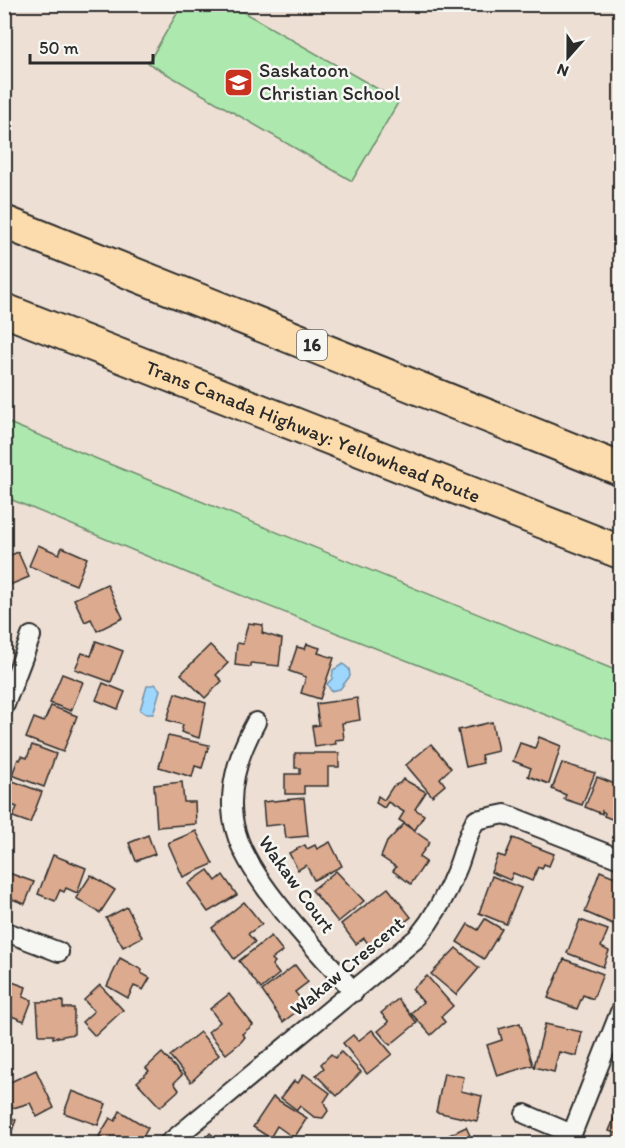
<svg xmlns="http://www.w3.org/2000/svg" width="625" height="1148" font-family="Itim,sans-serif">
  <style>
    .green { fill: #ade9ae; stroke: #6c8a6c; stroke-width: 1.5 }
    .water { fill: #9ed7fe; stroke: #7092aa; stroke-width: 1.5 }
    .building { fill: #dcaa8e; stroke: #2b2b2b; stroke-width: 1.5 }
    .lines { fill: none; stroke-linecap: round; stroke-linejoin: round }
    .minor-casing { stroke: #2b2b2b; stroke-width: 22 }
    .motorway-casing { stroke: #2b2b2b; stroke-width: 36 }
    .minor { stroke: #f6f6f2; stroke-width: 18 }
    .motorway { stroke: #fcdcac; stroke-width: 32 }
    .labels { text-anchor: middle; stroke-width: 5; stroke-linejoin: round; paint-order: stroke }
    .shield { fill: #f6f6f2; stroke: #686867; stroke-width: 1.5 }
    .shield-label { font-size: 18px; font-weight: bold; fill: #2b2b2b }
    .poi-label { font-size: 20px; fill: #2b2b2b; stroke: #f6f6f2; text-anchor: start }
    .street-label { font-size: 20px; fill: #2b2b2b; stroke: #f6f6f2 }
  </style>
  <rect width="100%" height="100%" fill="#eedfd4"/>
  <filter id="ink" filterUnits="userSpaceOnUse"><feTurbulence type="fractalNoise" baseFrequency=".0167" numOctaves="2"/><feDisplacementMap in="SourceGraphic" scale="12" xChannelSelector="R" yChannelSelector="G"/><feConvolveMatrix kernelMatrix="1 2 1 2 8 2 1 2 1" color-interpolation-filters="sRGB"/></filter>
  <g filter="url(#ink)">
    <g class="green">
      <polygon points="182,5 231,5 399,101 352,181 148,63"/>
      <polygon points="4,421 620,672 620,744 245,597 5,497"/>
    </g>
    <g class="water">
      <polygon points="343,664 349,669 350,676 340,689 331,691 327,684 332,679 333,670"/>
      <polygon points="155,684 160,690 153,714 146,714 140,710 147,686"/>
    </g>
    <g class="building">
      <polygon points="38,545 59,554 62,547 87,558 76,585 29,566"/>
      <polygon points="18,552 29,577 5,587 4,558"/>
      <polygon points="107,584 123,618 97,631 91,619 85,622 74,599"/>
      <polygon points="248,623 263,625 262,633 282,639 279,666 251,663 251,667 235,665 237,643 243,644"/>
      <polygon points="96,641 123,651 111,682 75,669 82,653 91,656"/>
      <polygon points="307,644 320,648 318,653 334,658 320,699 301,693 306,677 289,671 297,647 305,649"/>
      <polygon points="210,645 228,663 216,675 222,681 205,698 181,674"/>
      <polygon points="62,674 83,682 71,711 50,703"/>
      <polygon points="103,683 125,692 118,709 96,700"/>
      <polygon points="175,693 206,703 199,738 181,732 183,725 167,720"/>
      <polygon points="357,698 360,720 342,723 344,739 335,740 336,744 315,747 312,726 319,725 316,704"/>
      <polygon points="51,706 77,716 63,752 26,738 34,718 44,722"/>
      <polygon points="492,722 498,751 481,755 483,763 466,767 458,730"/>
      <polygon points="168,736 209,745 202,768 195,766 192,777 159,767"/>
      <polygon points="539,737 561,746 549,784 528,776 531,768 513,761 520,743 535,748"/>
      <polygon points="431,744 451,768 440,778 445,785 432,796 406,765"/>
      <polygon points="32,745 56,754 44,787 12,775 18,759 20,760 22,756 27,758"/>
      <polygon points="295,753 339,753 339,767 328,767 328,786 304,786 304,794 285,794 285,774 300,774 300,768 295,768"/>
      <polygon points="562,763 595,773 582,805 564,799 566,795 552,789"/>
      <polygon points="597,777 620,786 619,822 604,816 605,813 602,811 602,814 585,807"/>
      <polygon points="403,779 426,792 415,809 424,815 415,830 399,820 404,812 388,802 384,808 376,803 378,796 384,800 393,786 400,783"/>
      <polygon points="10,780 42,792 30,823 13,817 17,807 4,802"/>
      <polygon points="182,782 184,802 195,802 196,824 157,827 154,785"/>
      <polygon points="304,798 308,836 286,838 284,824 265,826 263,802"/>
      <polygon points="404,824 430,842 419,857 426,862 411,884 393,871 396,867 381,857 387,842"/>
      <polygon points="196,831 213,864 183,877 168,843"/>
      <polygon points="148,835 155,854 136,861 129,843"/>
      <polygon points="513,838 554,854 549,866 544,864 542,869 538,867 532,881 513,873 510,880 491,872 498,855 505,857"/>
      <polygon points="330,842 342,866 314,880 306,865 298,870 289,853 305,845 307,849 315,845 317,849"/>
      <polygon points="53,855 86,868 77,893 66,888 64,892 60,890 55,901 38,894"/>
      <polygon points="208,870 216,881 223,875 237,895 208,912 188,884"/>
      <polygon points="336,871 364,901 338,922 312,890"/>
      <polygon points="600,871 620,879 620,927 585,912"/>
      <polygon points="6,872 34,882 25,904 4,896"/>
      <polygon points="91,875 115,890 100,913 76,898"/>
      <polygon points="492,876 521,888 506,924 479,913"/>
      <polygon points="388,888 411,917 371,948 364,938 356,944 341,924"/>
      <polygon points="244,902 262,924 248,934 255,942 234,959 212,928"/>
      <polygon points="127,907 142,937 123,947 106,918"/>
      <polygon points="485,919 502,929 484,959 457,942 468,924 478,930"/>
      <polygon points="580,920 608,930 601,947 609,951 603,967 567,953"/>
      <polygon points="271,936 283,951 272,959 275,962 272,965 279,974 261,989 239,961"/>
      <polygon points="456,948 479,968 456,995 431,974"/>
      <polygon points="120,958 142,970 141,973 150,978 143,990 134,986 128,998 107,986"/>
      <polygon points="564,959 603,974 593,999 583,995 577,1009 548,998"/>
      <polygon points="295,965 308,982 295,992 305,1005 283,1022 262,991"/>
      <polygon points="427,976 453,1006 441,1017 445,1022 431,1035 411,1013 423,1002 412,989"/>
      <polygon points="4,979 26,987 23,997 32,1000 24,1021 4,1013"/>
      <polygon points="100,985 123,1010 95,1036 82,1022 94,1011 84,1000"/>
      <polygon points="229,994 253,1025 242,1034 245,1037 241,1042 226,1054 208,1032 220,1022 210,1009"/>
      <polygon points="398,999 417,1023 390,1045 378,1031 389,1022 381,1013"/>
      <polygon points="63,1001 63,1008 74,1008 74,1034 53,1038 53,1035 39,1035 37,1002"/>
      <polygon points="520,1023 533,1065 497,1076 487,1045 502,1040 499,1029"/>
      <polygon points="545,1024 582,1032 577,1056 559,1052 554,1072 534,1067"/>
      <polygon points="372,1030 392,1054 367,1074 343,1043 353,1035 358,1041"/>
      <polygon points="200,1032 219,1055 191,1082 170,1056"/>
      <polygon points="341,1052 361,1072 337,1096 316,1075 324,1068 321,1064 331,1054 335,1058"/>
      <polygon points="162,1053 182,1075 174,1083 179,1090 160,1107 137,1082 149,1071 146,1068"/>
      <polygon points="36,1070 54,1108 37,1117 30,1103 13,1108 4,1090 4,1085"/>
      <polygon points="444,1073 464,1077 461,1091 482,1096 477,1121 436,1112"/>
      <polygon points="304,1074 330,1093 324,1102 328,1111 323,1118 314,1117 300,1106 297,1110 281,1098 294,1081 298,1083"/>
      <polygon points="72,1091 106,1104 98,1125 64,1113"/>
      <polygon points="273,1097 307,1118 294,1138 277,1126 270,1138 253,1127"/>
      <polygon points="618,1108 620,1109 620,1144 611,1144 615,1133 609,1131"/>
      <polygon points="120,1111 148,1128 139,1144 111,1144 99,1136 110,1118 115,1121"/>
      <polygon points="4,1116 16,1120 7,1144 4,1144"/>
      <polygon points="466,1127 474,1144 451,1144 447,1136"/>
      <polygon points="210,1133 223,1144 201,1144"/>
    </g>
    <g class="lines">
      <defs>
        <g id="minor">
          <polyline points="4,707 31,636"/>
          <path d="M256,722C238,754 225,795 236,832C249,881 319,952 354,992"/>
          <polyline points="4,931 59,952"/>
          <polyline points="525,1114 572,1134"/>
          <path d="M168,1144L417,938C435,916 447,894 457,869C464,852 466,836 476,820L505,814L620,859"/>
          <polyline points="568,1144 620,1012"/>
        </g>
        <g id="motorway">
          <polyline points="4,222 620,469"/>
          <path id="s1" d="M4,310L620,552"/>
        </g>
      </defs>
      <use href="#minor" class="minor-casing"/>
      <use href="#motorway" class="motorway-casing"/>
      <use href="#minor" class="minor"/>
      <use href="#motorway" class="motorway"/>
    </g>
  </g>
  <defs>
    <symbol id="school-square" viewBox="-11 -11 22 22"><rect x="-9" y="-9" width="18" height="18" rx="4" fill="#c8321e" stroke="#f6f6f2"/><path d="M0-5L7-2L0 1L-7-2ZM-4 1L0 2.5L4 1V4Q0 6-4 4Z" fill="#fff"/></symbol>
  </defs>
  <g fill-rule="evenodd">
    <use href="#school-square" x="222" y="66" width="33" height="33"/>
  </g>
  <g class="labels">
    <rect class="shield" x="297" y="330" width="30" height="30" rx="4.5"/>
    <g class="shield-label">
      <text x="312" y="351">16</text>
    </g>
    <g class="poi-label">
      <text x="259" y="77">Saskatoon<tspan x="259" dy="23">Christian School</tspan></text>
    </g>
    <g class="street-label">
      <text dy="7" stroke="none"><textPath href="#s1" startOffset="332">Trans Canada Highway: Yellowhead Route</textPath></text>
      <text transform="translate(297 884) rotate(54)" y="7">Wakaw Court</text>
      <text transform="translate(347 966) rotate(-40)" y="7">Wakaw Crescent</text>
    </g>
  </g>
  <rect width="625" height="1148" fill="none" stroke="#f6f6f2" stroke-width="24"/>
  <rect x="12" y="12" width="601" height="1124" fill="none" stroke="#2b2b2b" stroke-width="2" filter="url(#ink)"/>
  <g transform="translate(568 57) rotate(201)" stroke="#f6f6f2" stroke-width="4.5" paint-order="stroke">
  <path d="M0-4.5L10 22L0 15L-10 22Z" fill="#2b2b2b"/>
  <text y="-9" font-size="16" font-weight="bold" text-anchor="middle" fill="#2b2b2b">N</text>
  </g>
  <path d="M30 54v9h123v-9" fill="none" stroke="#2b2b2b" stroke-width="3"/>
  <text x="39" y="54" font-size="18" fill="#2b2b2b" stroke="#f6f6f2" stroke-width="4.5" paint-order="stroke">50 m</text>
</svg>
